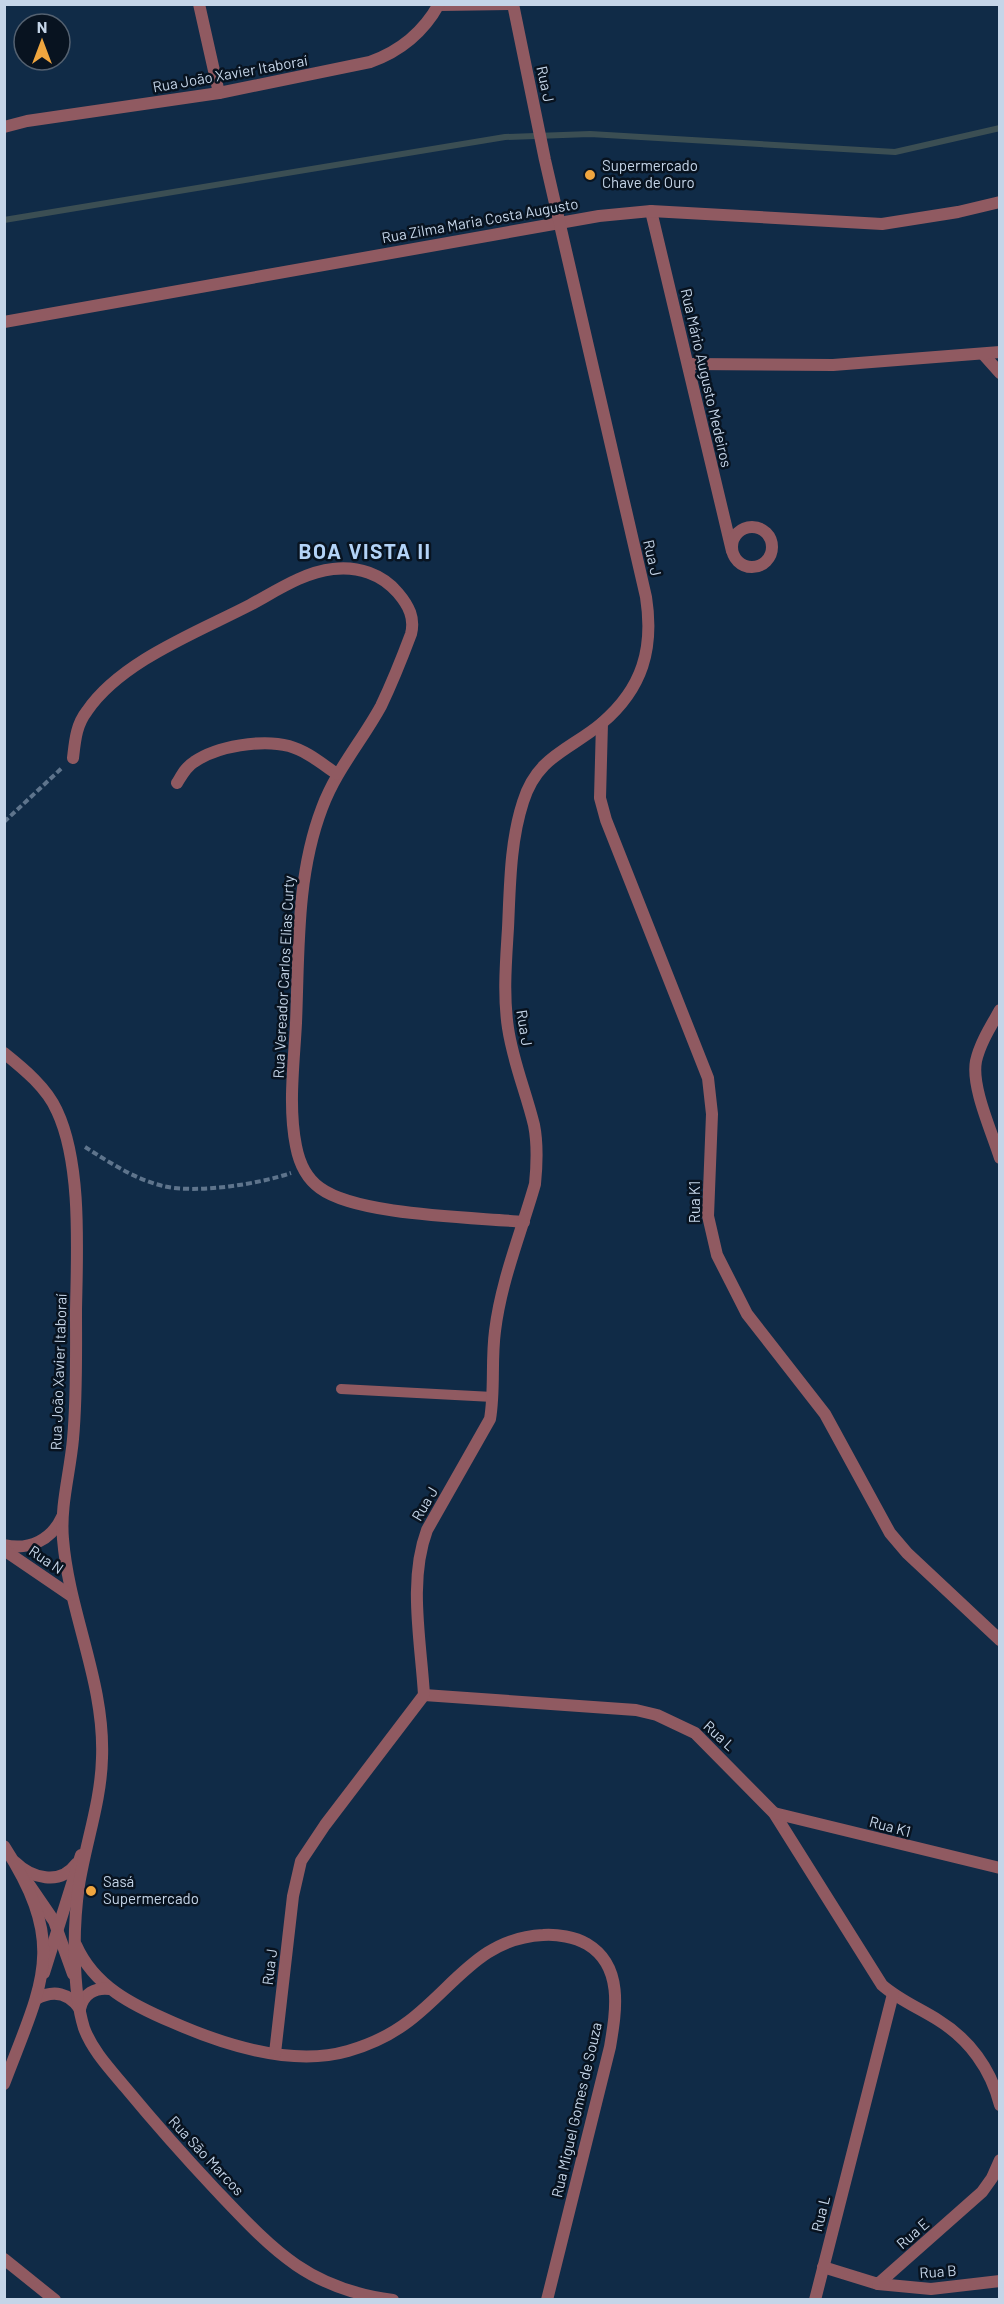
<svg xmlns="http://www.w3.org/2000/svg" width="1004" height="2304" font-family="Barlow,sans-serif">
  <style>
    .lines { fill: none; stroke-linecap: round; stroke-linejoin: round }
    .stream { stroke: #3b4e53; stroke-width: 6 }
    .path { stroke: #5e748c; stroke-width: 4; stroke-dasharray: 6 3; stroke-linecap: butt }
    .service { stroke: #905a61; stroke-width: 10 }
    .minor { stroke: #905a61; stroke-width: 12 }
    .tertiary { stroke: #905a61; stroke-width: 12 }
    .poi-dot { fill: #f0a63f; stroke: #081320; stroke-width: 2 }
    .labels { text-anchor: middle; stroke-width: 5; stroke-linejoin: round; paint-order: stroke }
    .street-label { font-size: 15px; fill: #c5d5e8; stroke: #081320 }
    .poi-label { font-size: 15px; fill: #c5d5e8; stroke: #081320; text-anchor: start }
    .district-label { font-size: 21px; font-weight: bold; letter-spacing: 1.5px; fill: #b3d3f7; stroke: #081320 }
  </style>
  <rect width="100%" height="100%" fill="#102b47"/>
  <g class="lines">
    <polyline class="stream" points="4,220 505,137 590,134 895,152 1000,128"/>
    <g class="path">
      <polyline points="4,822 63,767"/>
      <path d="M85,1147C109,1162 134,1179 163,1186C196,1194 259,1184 291,1173"/>
    </g>
    <polyline class="service" points="341,1389 493,1397"/>
    <g class="minor">
      <polyline points="199,4 219,93"/>
      <polyline points="439,5 512,4"/>
      <polyline points="651,211 732,551"/>
      <polyline points="4,322 599,216 651,211 882,224 958,212 1000,202"/>
      <polyline points="983,354 1000,373"/>
      <polyline points="689,364 833,365 1000,352"/>
      <circle cx="752" cy="547" r="20"/>
      <polyline points="602,723 600,798 606,820 708,1078 712,1114 708,1216 717,1255 747,1314 825,1414 890,1533 907,1553 1000,1640"/>
      <path d="M73,758C75,741 76,725 87,711C121,661 198,632 250,605C276,591 304,572 333,569C358,566 382,574 398,593C409,606 415,618 411,634C402,658 392,683 381,706C362,741 336,770 322,808C296,876 299,951 296,1023C294,1063 288,1107 296,1146C299,1162 306,1178 320,1188C358,1216 474,1217 524,1222"/>
      <path d="M177,783C182,775 186,767 194,762C217,746 262,739 289,746C307,751 322,764 337,774"/>
      <path d="M1000,1010C991,1026 980,1043 976,1061C971,1087 992,1132 1000,1158"/>
      <path d="M4,1545C30,1551 52,1539 62,1517"/>
      <path d="M424,1695L636,1710L657,1715L695,1733L774,1813L882,1985C899,2000 919,2008 938,2020C969,2039 991,2069 1000,2105"/>
      <polyline points="774,1813 1000,1868"/>
      <path d="M15,1862C31,1878 60,1886 76,1864"/>
      <polyline points="28,1883 54,1921 73,1974"/>
      <path d="M76,1945C94,1986 132,2005 172,2022C224,2045 292,2067 348,2051C369,2045 392,2034 409,2021C455,1986 480,1938 543,1935C557,1934 575,1937 587,1944C624,1966 616,2011 610,2047L547,2300"/>
      <polyline points="44,1973 81,1855"/>
      <path d="M36,1999C54,1989 69,1993 80,2009"/>
      <path d="M80,2009C83,1994 95,1987 110,1989"/>
      <path d="M275,2053L293,1896L301,1861L325,1825L424,1695C421,1642 408,1581 427,1530L490,1419C495,1390 491,1361 495,1331C501,1281 521,1233 535,1184C537,1164 538,1145 534,1125C526,1092 513,1062 508,1028C503,995 506,961 508,928C510,886 510,842 523,802C537,756 570,750 602,723C643,688 654,648 646,597L545,160L513,4"/>
      <polyline points="823,2267 878,2284 982,2192 992,2178 1000,2160"/>
      <polyline points="878,2284 931,2289 1000,2281"/>
      <polyline points="815,2300 893,1994"/>
    </g>
    <g class="tertiary">
      <path d="M4,127L27,121L219,93L370,62C401,51 423,33 439,4"/>
      <path d="M4,1053C24,1069 47,1088 57,1111C82,1164 77,1252 76,1310C76,1353 77,1396 73,1439C70,1473 60,1506 63,1539C69,1614 105,1682 102,1758C101,1801 86,1842 79,1885C73,1925 72,1989 84,2028C92,2050 110,2069 125,2087C154,2122 184,2156 215,2189C272,2249 307,2289 393,2300"/>
      <polyline points="4,1550 70,1595"/>
      <path d="M4,1846C69,1946 42,1983 4,2084"/>
      <polyline points="4,2259 55,2300"/>
    </g>
  </g>
  <g class="poi-dot">
    <circle cx="590" cy="175" r="6"/>
    <circle cx="91" cy="1891" r="6"/>
  </g>
  <g class="labels">
    <g class="street-label">
      <text transform="translate(230 74) rotate(-10)" y="5">Rua João Xavier Itaboraí</text>
      <text transform="translate(545 84) rotate(78)" y="5">Rua J</text>
      <text transform="translate(480 221) rotate(-10)" y="5">Rua Zilma Maria Costa Augusto</text>
      <text transform="translate(706 378) rotate(77)" y="5">Rua Mário Augusto Medeiros</text>
      <text transform="translate(652 558) rotate(77)" y="5">Rua J</text>
      <text transform="translate(284 977) rotate(-87)" y="5">Rua Vereador Carlos Elias Curty</text>
      <text transform="translate(524 1028) rotate(81)" y="5">Rua J</text>
      <text transform="translate(695 1202) rotate(-90)" y="5">Rua K1</text>
      <text transform="translate(59 1372) rotate(-88)" y="5">Rua João Xavier Itaboraí</text>
      <text transform="translate(425 1504) rotate(-60)" y="5">Rua J</text>
      <text transform="translate(46 1560) rotate(34)" y="5">Rua N</text>
      <text transform="translate(719 1736) rotate(42)" y="5">Rua L</text>
      <text transform="translate(890 1827) rotate(15)" y="5">Rua K1</text>
      <text transform="translate(270 1967) rotate(-83)" y="5">Rua J</text>
      <text transform="translate(577 2110) rotate(-77)" y="5">Rua Miguel Gomes de Souza</text>
      <text transform="translate(206 2156) rotate(47)" y="5">Rua São Marcos</text>
      <text transform="translate(821 2214) rotate(-76)" y="5">Rua L</text>
      <text transform="translate(913 2234) rotate(-41)" y="5">Rua E</text>
      <text transform="translate(938 2272) rotate(-4)" y="5">Rua B</text>
    </g>
    <g class="poi-label">
      <text x="602" y="171">Supermercado<tspan x="602" dy="17">Chave de Ouro</tspan></text>
      <text x="103" y="1887">Sasá<tspan x="103" dy="17">Supermercado</tspan></text>
    </g>
    <g class="district-label">
      <text x="365" y="559">BOA VISTA II</text>
    </g>
  </g>
  <rect width="1004" height="2304" fill="none" stroke="#c5d5e8" stroke-width="12"/>
  <g transform="translate(42 42)"><circle r="28" fill="#081320" stroke="#546170" stroke-width="1.5"/>
  <path d="M0-4.5L10 22L0 15L-10 22Z" fill="#f0a63f"/>
  <text y="-9" font-size="16" font-weight="bold" text-anchor="middle" fill="#c5d5e8">N</text>
  </g>
</svg>
